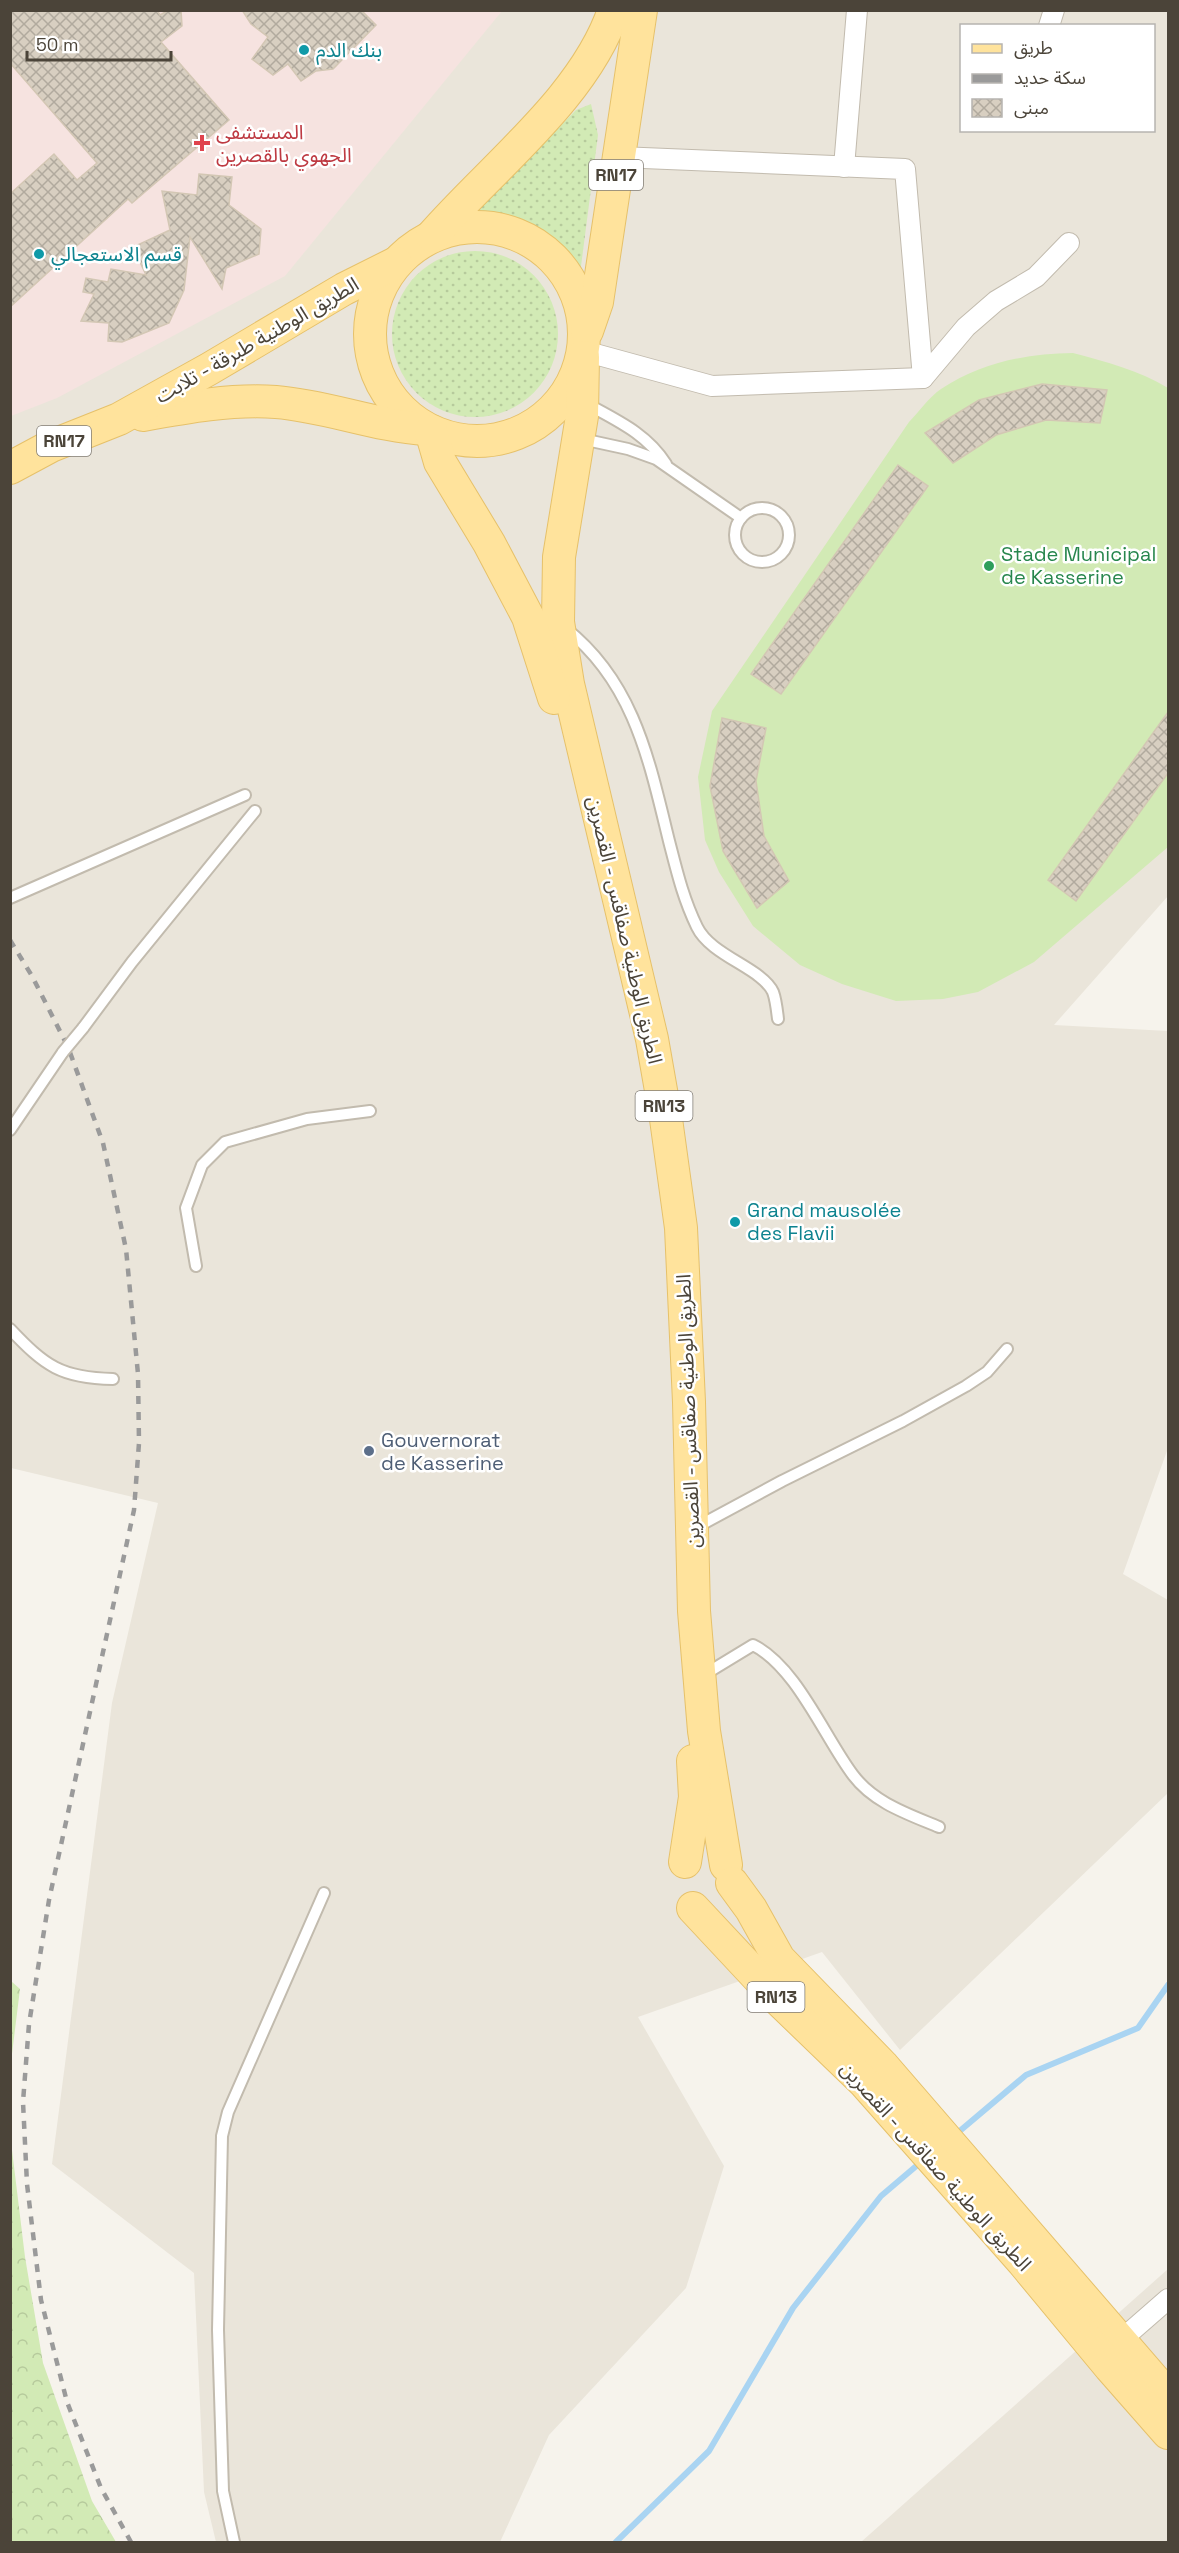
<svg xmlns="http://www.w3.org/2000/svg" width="1179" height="2553" font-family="'Space Grotesk','Noto Sans Arabic',sans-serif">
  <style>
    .residential { fill: #eae5da; fill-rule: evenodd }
    .medical { fill: #f6e3e0 }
    .grass { fill: url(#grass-dots) }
    .forest { fill: url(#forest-crowns) }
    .pitch { fill: #d2eab5 }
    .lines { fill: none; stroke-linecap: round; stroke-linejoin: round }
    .stream { stroke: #a9d4f2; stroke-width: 6 }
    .building { fill: url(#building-cross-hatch); stroke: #d3c7b4; stroke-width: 1.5 }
    .service-casing { stroke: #c2bbae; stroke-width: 14 }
    .minor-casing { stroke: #c2bbae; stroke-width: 22 }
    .primary-casing { stroke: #e6c16a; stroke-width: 34 }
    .service { stroke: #fff; stroke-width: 10 }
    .minor { stroke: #fff; stroke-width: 20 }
    .primary { stroke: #ffe39c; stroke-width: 32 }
    .rail { stroke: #9a9a9a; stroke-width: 4.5; stroke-dasharray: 8 8; stroke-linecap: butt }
    .service-bridge-casing { stroke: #c2bbae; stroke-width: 14; stroke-linecap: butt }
    .service-bridge { stroke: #fff; stroke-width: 10 }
    .culture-dot { fill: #0f9aa8; stroke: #fff; stroke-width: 2 }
    .health-dot { fill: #e0444e; stroke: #fff; stroke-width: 2 }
    .leisure-dot { fill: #2e9e5b; stroke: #fff; stroke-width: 2 }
    .service-dot { fill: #5c6f8a; stroke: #fff; stroke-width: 2 }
    .labels { text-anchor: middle; stroke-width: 5; stroke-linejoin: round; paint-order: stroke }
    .shield { fill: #fff; stroke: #817c74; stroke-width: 1.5 }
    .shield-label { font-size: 18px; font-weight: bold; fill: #4b4439 }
    .culture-label { font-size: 20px; fill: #0d838f; stroke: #fff; text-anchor: start }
    .health-label { font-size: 20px; fill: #be3a42; stroke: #fff; text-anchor: start }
    .street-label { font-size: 20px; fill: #4b4439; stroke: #fff }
    .leisure-label { font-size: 20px; fill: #27864d; stroke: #fff; text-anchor: start }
    .service-label { font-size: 20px; fill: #4e5e75; stroke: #fff; text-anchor: start }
  </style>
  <defs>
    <pattern id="grass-dots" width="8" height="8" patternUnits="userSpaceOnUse" patternTransform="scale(1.5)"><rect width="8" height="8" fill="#d2eab5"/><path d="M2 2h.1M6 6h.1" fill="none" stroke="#b6ca9c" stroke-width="1.8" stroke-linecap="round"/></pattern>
    <pattern id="forest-crowns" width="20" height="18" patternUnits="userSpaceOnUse" patternTransform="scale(1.5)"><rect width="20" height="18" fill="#d2eab5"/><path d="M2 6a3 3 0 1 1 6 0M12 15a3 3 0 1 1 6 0" fill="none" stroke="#b6ca9c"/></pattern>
    <pattern id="building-cross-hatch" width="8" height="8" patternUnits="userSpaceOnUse" patternTransform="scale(1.5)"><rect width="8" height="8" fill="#d8cfc1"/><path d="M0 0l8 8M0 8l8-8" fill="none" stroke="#b1aa9e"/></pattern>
  </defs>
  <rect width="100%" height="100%" fill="#f6f3ec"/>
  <g class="residential">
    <path d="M11,11H1168V896L1054,1025L1168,1031V1448L1123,1574L1168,1600V1793L900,2050L822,1952L638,2017L724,2166L686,2288L549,2435L500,2542H216L204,2492L194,2273L52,2164L112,1703L158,1503L11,1468ZM962,26H1154V130H962Z"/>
    <polygon points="1168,2269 1168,2542 861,2542"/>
  </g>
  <polygon class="medical" points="11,11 502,11 285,276 57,398 11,416"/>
  <g class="grass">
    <polygon points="591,104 598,135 580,274 549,235 511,216 478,210 576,110"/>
    <circle cx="475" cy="334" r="83"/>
  </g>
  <polygon class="forest" points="11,1981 20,1989 11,2062 12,2150 25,2257 43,2363 92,2501 116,2542 11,2542"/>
  <path class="pitch" d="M1073,353C1106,362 1139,370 1168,388V847L1034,962L978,992L943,999L896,1001L842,984L800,965L753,926L719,872L705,840L698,777L712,711L909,422C919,412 929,397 941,389C982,362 1025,354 1073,353Z"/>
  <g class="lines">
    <g class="stream">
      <polyline points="955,2135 1026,2075 1138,2028 1168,1985"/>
      <polyline points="616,2542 709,2451 793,2308 881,2196 921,2162"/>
    </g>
  </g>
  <g class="building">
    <polygon points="10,10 157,10 160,15 169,10 181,10 182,26 161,42 229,120 132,203 128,199 10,307 10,194 54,154 77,180 97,163 10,63"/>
    <polygon points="242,10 361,10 376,25 333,69 316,71 301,81 288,64 273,75 252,59 268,37 251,24"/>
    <polygon points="199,174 232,177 229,205 261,229 259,254 226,268 222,289 190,237 184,290 169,323 122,342 108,341 109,323 81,321 94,294 83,292 86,278 108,282 111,269 146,275 133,247 170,230 162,191 197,195"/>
    <polygon points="1042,384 1107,390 1100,423 1046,420 996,435 953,463 925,433 979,400"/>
    <polygon points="898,465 928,486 781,694 751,674"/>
    <polygon points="1168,712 1168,773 1076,901 1048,880"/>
    <polygon points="722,718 766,728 756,781 764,836 789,881 757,908 723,851 710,786"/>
  </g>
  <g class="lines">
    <defs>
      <g id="service">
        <path d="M587,404C618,421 647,434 666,464"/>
        <polyline points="582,439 628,449 656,459 741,518"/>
        <circle cx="762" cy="535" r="27"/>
        <path d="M565,628C634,682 649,760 669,841C677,872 683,898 697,927C711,956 762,968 773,992C776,1000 777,1011 778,1019"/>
        <polyline points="10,898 245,795"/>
        <polyline points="83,1028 132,962 255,811"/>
        <polyline points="10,1130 63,1052"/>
        <polyline points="196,1266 186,1208 202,1165 225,1142 307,1119 370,1111"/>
        <path d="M10,1329C45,1366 61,1378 113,1379"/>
        <polyline points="695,1528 782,1481 903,1421 966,1386 987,1372 1007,1349"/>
        <path d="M702,1676L753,1645C796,1666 825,1738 853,1775C874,1803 908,1814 939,1827"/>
        <polyline points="234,2542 223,2491 218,2330 222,2136 228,2112 324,1893"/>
      </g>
      <g id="minor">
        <polyline points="1049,26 1054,10"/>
        <polyline points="619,157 905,169 923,378"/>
        <polyline points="844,167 857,10"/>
        <polyline points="584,351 712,386 923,378 966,327 996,301 1036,277 1069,243"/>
        <polyline points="1121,2340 1168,2299"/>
      </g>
      <g id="primary">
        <circle cx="477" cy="334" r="107"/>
        <path d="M432,236C491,168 585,97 614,10"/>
        <polyline points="587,331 597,302 641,10"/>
        <polyline points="583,357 582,416 559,557 558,622 568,684 652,1039 666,1119 681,1228 689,1402 694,1611 704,1731 726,1865"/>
        <path d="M143,415C187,407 231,399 276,402C327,406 375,426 426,429"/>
        <polyline points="431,431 440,462 489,543 528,617 554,698"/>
        <polyline points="10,468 51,446 119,419 209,369 344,289 396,263"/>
        <polyline points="685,1862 695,1797 693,1761"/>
        <polyline points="732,1883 751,1909 779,1959 883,2066 1168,2396"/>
        <polyline points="693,1908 779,2000 864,2082 1023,2262 1110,2367 1168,2433"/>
      </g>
    </defs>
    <use href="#service" class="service-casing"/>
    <use href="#minor" class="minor-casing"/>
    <use href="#primary" class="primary-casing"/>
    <use href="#service" class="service"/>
    <use href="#minor" class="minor"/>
    <use href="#primary" class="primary"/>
    <polyline class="rail" points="10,940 32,976 68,1047 103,1143 126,1249 138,1374 139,1443 134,1510 49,1900 29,2024 23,2102 27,2184 41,2300 67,2402 101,2488 131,2542"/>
    <defs>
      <polyline id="service-bridge" points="63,1052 83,1028"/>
    </defs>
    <use href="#service-bridge" class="service-bridge-casing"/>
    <use href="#service-bridge" class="service-bridge"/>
  </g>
  <g class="culture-dot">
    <circle cx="304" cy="50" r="6"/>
    <circle cx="39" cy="254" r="6"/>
    <circle cx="735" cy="1222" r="6"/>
  </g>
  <path class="health-dot" d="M199 134h6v6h6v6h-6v6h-6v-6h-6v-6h6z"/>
  <circle class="leisure-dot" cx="989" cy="566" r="6"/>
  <circle class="service-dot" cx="369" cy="1451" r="6"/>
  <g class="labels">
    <g class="shield">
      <rect x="589" y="160" width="54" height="30" rx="4.5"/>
      <rect x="37" y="426" width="54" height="30" rx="4.5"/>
      <rect x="635.5" y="1091" width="57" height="30" rx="4.5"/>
      <rect x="747.5" y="1982" width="57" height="30" rx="4.5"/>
    </g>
    <g class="shield-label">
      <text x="616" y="181">RN17</text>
      <text x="64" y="447">RN17</text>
      <text x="664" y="1112">RN13</text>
      <text x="776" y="2003">RN13</text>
    </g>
    <g class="culture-label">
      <text x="316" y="57">بنك الدم</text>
      <text x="51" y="261">قسم الاستعجالي</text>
      <text x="747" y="1217">Grand mausolée<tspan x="747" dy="23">des Flavii</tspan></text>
    </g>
    <g class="health-label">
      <text x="216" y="139">المستشفى<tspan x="216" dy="23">الجهوي بالقصرين</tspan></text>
    </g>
    <g class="street-label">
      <text transform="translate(257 340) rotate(-30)" y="7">الطريق الوطنية طبرقة - تلابت</text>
      <text transform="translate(625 930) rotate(77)" y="7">الطريق الوطنية صفاقس - القصرين</text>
      <text transform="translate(688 1411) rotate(-92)" y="7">الطريق الوطنية صفاقس - القصرين</text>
      <text transform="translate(936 2166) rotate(48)" y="7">الطريق الوطنية صفاقس - القصرين</text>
    </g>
    <g class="leisure-label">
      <text x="1001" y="561">Stade Municipal<tspan x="1001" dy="23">de Kasserine</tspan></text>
    </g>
    <g class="service-label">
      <text x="381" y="1447">Gouvernorat<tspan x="381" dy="23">de Kasserine</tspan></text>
    </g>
  </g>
  <rect width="1179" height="2553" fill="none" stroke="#4b4439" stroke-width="24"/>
  <rect x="960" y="24" width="195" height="108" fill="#ffffff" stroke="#b7b4b0" stroke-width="1.5"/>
  <rect x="972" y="44" width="30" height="9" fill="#ffe39c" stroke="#b7b4b0" stroke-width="1.5"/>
  <text x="1014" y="54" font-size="18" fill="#4b4439">طريق</text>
  <rect x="972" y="74" width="30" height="9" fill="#9a9a9a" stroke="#b7b4b0" stroke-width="1.5"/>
  <text x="1014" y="84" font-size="18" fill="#4b4439">سكة حديد</text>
  <rect x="972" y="99" width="30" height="18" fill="url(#building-cross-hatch)" stroke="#b7b4b0" stroke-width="1.5"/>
  <text x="1014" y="114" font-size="18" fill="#4b4439">مبنى</text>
  <path d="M27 51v9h144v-9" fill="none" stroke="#4b4439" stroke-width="3"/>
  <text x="36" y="51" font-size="18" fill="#4b4439" stroke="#ffffff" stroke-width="4.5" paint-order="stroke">50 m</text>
</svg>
